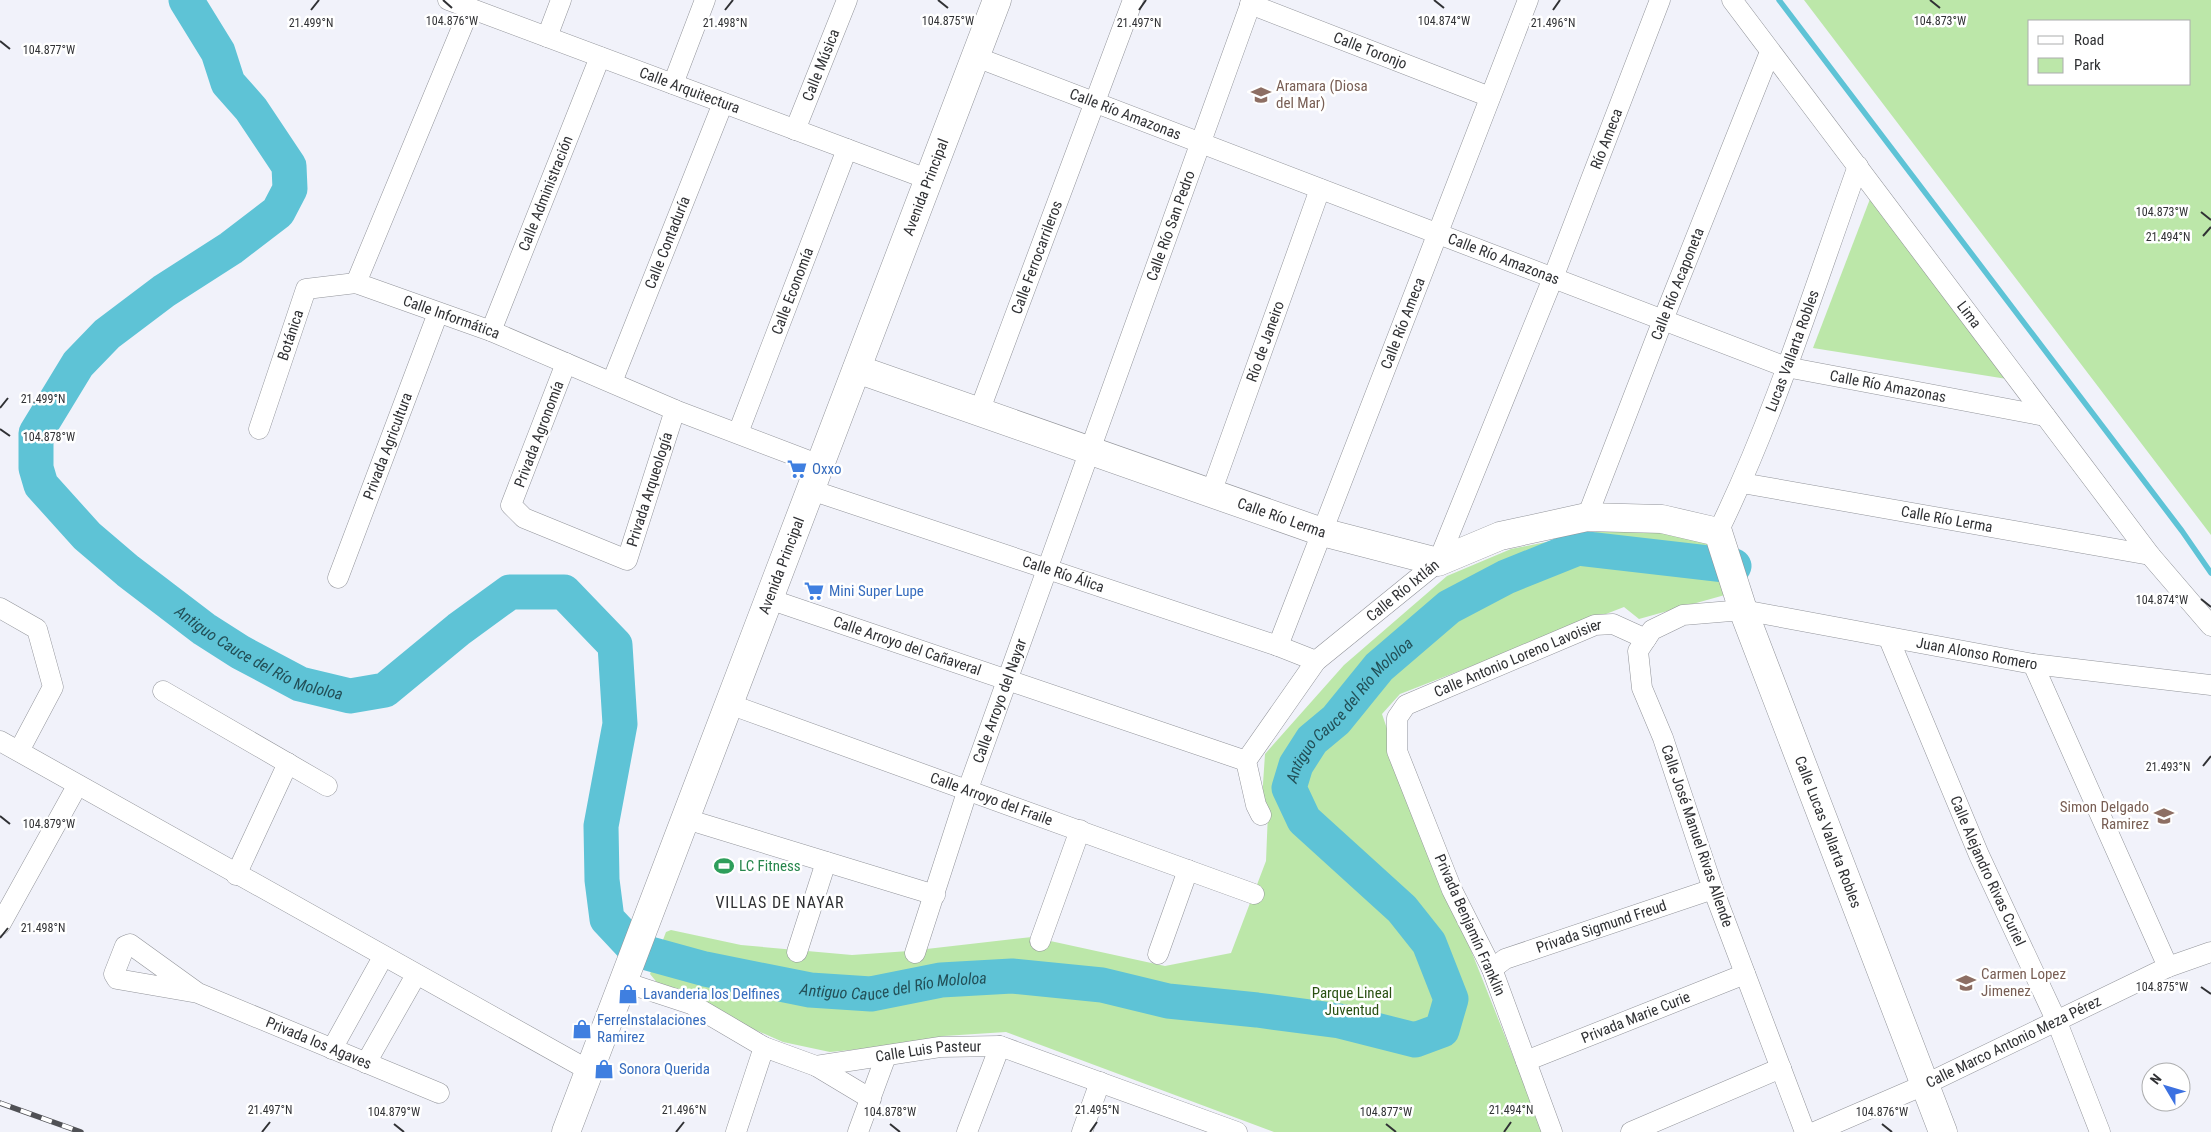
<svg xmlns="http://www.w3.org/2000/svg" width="2211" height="1132" font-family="'Roboto Condensed',sans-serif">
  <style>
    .green { fill: #bce7a9; fill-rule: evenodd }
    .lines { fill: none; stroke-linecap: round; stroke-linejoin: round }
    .stream { stroke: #5ec3d6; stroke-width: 5.5 }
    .river { stroke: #5ec3d6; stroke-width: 35 }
    .street-casing { stroke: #92949a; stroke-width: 21 }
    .secondary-casing { stroke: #92949a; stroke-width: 29 }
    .street { stroke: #fff; stroke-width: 20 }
    .secondary { stroke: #fff; stroke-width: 28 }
    .rail-casing { stroke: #505155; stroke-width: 5.5 }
    .rail { stroke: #fff; stroke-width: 4; stroke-dasharray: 11; stroke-linecap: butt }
    .ticks { fill: none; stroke: #303134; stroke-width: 2 }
    .labels { text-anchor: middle; stroke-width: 5; stroke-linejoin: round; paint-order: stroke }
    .street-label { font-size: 15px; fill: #303134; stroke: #fff }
    .education-label { font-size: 15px; fill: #785e54; stroke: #fff; text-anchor: start }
    .shop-label { font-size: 15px; fill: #366cbe; stroke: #fff; text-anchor: start }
    .leisure-label { font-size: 15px; fill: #27864d; stroke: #fff; text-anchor: start }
    .park-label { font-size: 15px; fill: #2a5112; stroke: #fff }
    .water-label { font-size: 16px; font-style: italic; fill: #224f57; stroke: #fff }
    .neighbourhood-label { font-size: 16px; letter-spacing: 1px; fill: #303134; stroke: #fff }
    .ticks-label { font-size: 12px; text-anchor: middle; fill: #303134; stroke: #fff; stroke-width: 5; stroke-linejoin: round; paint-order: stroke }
  </style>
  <rect width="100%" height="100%" fill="#f1f2fa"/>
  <g class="green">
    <path d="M1804,0H2211V535ZM2030,21H2190V84H2030Z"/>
    <polygon points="1870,199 2007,379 1813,348"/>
    <polygon points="1601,531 1714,532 1732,593 1639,619 1624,607 1400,694 1382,714 1411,799 1543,1132 1274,1132 1006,1032 944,1036 891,1046 830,1052 783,1042 751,1028 712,1006 691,991 659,985 650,974 666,932 671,930 741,945 852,955 909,951 1032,937 1165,966 1231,953 1266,861 1268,812 1262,799 1265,754 1344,665 1447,576 1511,549"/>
  </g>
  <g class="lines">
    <polyline class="stream" points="1779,0 2182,531 2211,573"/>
    <path class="river" id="s1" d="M186,0L218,52L228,83L251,109L289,166L290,189L278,212L231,248L164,291L107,334L78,364L36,433V468L41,485L87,536L128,571L204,629L240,652L300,684L350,696L385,690L459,629L510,592H564L615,645L620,724L601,826L602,880L607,919L636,950L705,969L810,990L871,994L941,980L1012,976L1102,985L1168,1001L1257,1010L1340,1021L1415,1040L1442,1030L1451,999L1429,943L1402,909L1304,820L1289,788L1296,765L1312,740L1336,720L1379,667L1449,607L1506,577L1578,548L1734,566"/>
    <defs>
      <g id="street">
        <path id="s2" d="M448,0L930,180"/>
        <path id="s3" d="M1732,0L2150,555L2211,626"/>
        <path id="s4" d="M1250,4L1490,97"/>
        <path id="s5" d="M470,8L356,283L491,331L675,410L820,465"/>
        <polyline points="547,37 561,0"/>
        <path id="s6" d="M976,57L1786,367L2045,416"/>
        <polyline points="673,84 705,0"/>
        <path id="s7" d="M795,130L847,0"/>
        <path id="s8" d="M491,331L600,57"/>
        <path id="s9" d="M566,363L511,505L524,518L627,560L675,410"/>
        <path id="s10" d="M612,382L723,103"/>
        <path id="s11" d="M979,412L1133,0"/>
        <path id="s12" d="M259,429L306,289L356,283"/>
        <path id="s13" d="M738,433L847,149"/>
        <path id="s14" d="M1742,483L2150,555"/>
        <path id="s15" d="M811,490L1278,646L1316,661"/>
        <path id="s16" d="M1211,493L1320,189"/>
        <path id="s17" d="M1587,517L1663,320L1770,52"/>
        <path id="s18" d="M1718,532C1775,415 1814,288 1858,166"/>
        <path id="s19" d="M338,578L438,313"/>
        <path id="s20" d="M769,599L1246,761"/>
        <polyline points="0,608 37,629 53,687 19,751"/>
        <path id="s21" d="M1889,639L1979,855L2057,1022L2100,1132"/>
        <path id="s22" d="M1278,646L1528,0"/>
        <polyline points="2033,664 2168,967"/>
        <polyline points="163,691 327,786"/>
        <path id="s23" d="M729,704L1254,894"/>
        <polyline points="0,741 590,1071"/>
        <path id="s24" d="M1261,815L1256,805L1246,761L1316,661L1438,562L1553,278L1660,0"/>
        <polyline points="686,819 935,895"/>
        <polyline points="236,875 288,763"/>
        <polyline points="0,925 77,786"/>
        <polyline points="1040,941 1080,830"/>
        <polyline points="797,952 826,862"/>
        <path id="s25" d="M915,953L968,789L1252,0"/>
        <polyline points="1158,954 1188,870"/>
        <path id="s26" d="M1492,969L1505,959L1713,889"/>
        <path id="s27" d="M624,982L691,1004L764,1047L816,1066L940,1047L1000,1046L1237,1132"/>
        <path id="s28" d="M198,993L117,979L114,974L125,946L130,944L198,993L439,1093"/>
        <polyline points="332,1049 383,957"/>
        <path id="s29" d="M1526,1061L1745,974"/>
        <polyline points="366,1063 416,975"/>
        <polyline points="816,1066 871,1099"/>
        <polyline points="736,1132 764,1047"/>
        <polyline points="858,1132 886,1056"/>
        <polyline points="967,1132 1000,1046"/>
        <polyline points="1082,1132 1100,1082"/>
        <path id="s30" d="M1552,1132L1492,969L1452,890L1397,751V718L1406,705L1595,625L1613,624L1646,639"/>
        <polyline points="1631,1132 1781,1068"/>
        <path id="s31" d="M1805,1132L1713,889L1663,738L1642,688L1638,651L1652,630L1683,615L1743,610L2033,664L2211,685"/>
        <path id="s32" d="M1815,1132L1924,1085L2168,967L2211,952"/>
      </g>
      <g id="secondary">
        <path id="s33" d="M857,369L1322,532L1438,562L1500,536L1587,517L1662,519L1718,532L1743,610L1943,1132"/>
        <path id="s34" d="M566,1132L997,0"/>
      </g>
    </defs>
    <use href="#street" class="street-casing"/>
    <use href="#secondary" class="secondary-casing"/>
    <use href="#street" class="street"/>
    <use href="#secondary" class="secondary"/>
    <defs>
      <polyline id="rail" points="0,1103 81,1132"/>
    </defs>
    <use href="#rail" class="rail-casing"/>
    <use href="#rail" class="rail"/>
  </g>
  <path class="ticks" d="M443,0L452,8M938,0L948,8M1434,0L1444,8M1930,0L1940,8M311,10L319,0M725,10L733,0M1139,10L1146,0M1553,10L1560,0M0,41L10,49M2201,212L2211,220M2203,236L2211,227M0,408L8,398M0,429L10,436M2201,599L2211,607M2203,766L2211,756M0,816L10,824M0,938L8,928M2201,987L2211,994M394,1124L404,1132M890,1124L900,1132M1386,1124L1396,1132M1882,1124L1892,1132M262,1132L270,1122M676,1132L684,1122M1090,1132L1097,1122M1504,1132L1511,1122"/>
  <defs>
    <symbol id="school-bare" viewBox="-9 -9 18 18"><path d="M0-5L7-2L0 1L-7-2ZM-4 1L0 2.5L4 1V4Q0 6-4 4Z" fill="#8d6e63" stroke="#fff" stroke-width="2.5" paint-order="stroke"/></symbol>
    <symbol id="supermarket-bare" viewBox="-9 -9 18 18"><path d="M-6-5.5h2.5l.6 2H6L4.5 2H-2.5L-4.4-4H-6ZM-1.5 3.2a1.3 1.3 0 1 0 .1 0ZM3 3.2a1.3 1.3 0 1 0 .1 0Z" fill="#3f7fe0" stroke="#fff" stroke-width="2.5" paint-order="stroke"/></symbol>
    <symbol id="stadium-bare" viewBox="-9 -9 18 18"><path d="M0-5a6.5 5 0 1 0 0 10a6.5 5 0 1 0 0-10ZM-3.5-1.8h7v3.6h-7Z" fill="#2e9e5b" stroke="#fff" stroke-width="2.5" paint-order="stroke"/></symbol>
    <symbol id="shop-bare" viewBox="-9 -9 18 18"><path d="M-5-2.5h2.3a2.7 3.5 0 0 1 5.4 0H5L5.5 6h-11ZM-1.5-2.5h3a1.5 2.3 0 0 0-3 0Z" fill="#3f7fe0" stroke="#fff" stroke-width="2.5" paint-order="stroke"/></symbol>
  </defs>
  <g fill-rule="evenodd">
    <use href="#school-bare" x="1247" y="81" width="28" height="28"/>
    <use href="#supermarket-bare" x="783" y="455" width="28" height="28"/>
    <use href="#supermarket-bare" x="800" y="577" width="28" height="28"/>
    <use href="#school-bare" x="2150" y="802" width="28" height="28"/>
    <use href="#stadium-bare" x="710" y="852" width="28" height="28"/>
    <use href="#school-bare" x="1952" y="969" width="28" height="28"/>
    <use href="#shop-bare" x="614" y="980" width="28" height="28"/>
    <use href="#shop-bare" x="568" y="1015" width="28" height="28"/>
    <use href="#shop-bare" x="590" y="1055" width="28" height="28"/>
  </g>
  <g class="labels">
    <g class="street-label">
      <text dy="5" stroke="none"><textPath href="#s4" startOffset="129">Calle Toronjo</textPath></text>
      <text dy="5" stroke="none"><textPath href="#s7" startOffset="70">Calle Música</textPath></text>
      <text dy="5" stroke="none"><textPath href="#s2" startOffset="258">Calle Arquitectura</textPath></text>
      <text dy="5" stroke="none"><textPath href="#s6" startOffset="160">Calle Río Amazonas</textPath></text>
      <text dy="5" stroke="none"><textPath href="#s24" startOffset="791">Río Ameca</textPath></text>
      <text dy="5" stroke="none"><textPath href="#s34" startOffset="1011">Avenida Principal</textPath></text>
      <text dy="5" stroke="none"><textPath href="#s8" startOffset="148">Calle Administración</textPath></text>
      <text dy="5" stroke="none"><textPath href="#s25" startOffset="771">Calle Río San Pedro</textPath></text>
      <text dy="5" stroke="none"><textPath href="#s10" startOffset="150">Calle Contaduría</textPath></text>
      <text dy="5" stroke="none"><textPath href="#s11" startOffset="165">Calle Ferrocarrileros</textPath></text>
      <text dy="5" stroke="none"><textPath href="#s6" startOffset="565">Calle Río Amazonas</textPath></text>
      <text dy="5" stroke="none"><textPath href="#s17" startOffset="250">Calle Río Acaponeta</textPath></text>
      <text dy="5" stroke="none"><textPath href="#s13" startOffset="152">Calle Economía</textPath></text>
      <text dy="5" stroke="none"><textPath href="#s3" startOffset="394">Lima</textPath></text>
      <text dy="5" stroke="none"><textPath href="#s5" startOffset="399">Calle Informática</textPath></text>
      <text dy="5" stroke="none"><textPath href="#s22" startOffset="346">Calle Río Ameca</textPath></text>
      <text dy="5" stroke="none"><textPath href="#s12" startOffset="99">Botánica</textPath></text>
      <text dy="5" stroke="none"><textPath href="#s16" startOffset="161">Río de Janeiro</textPath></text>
      <text dy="5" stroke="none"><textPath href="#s18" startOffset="196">Lucas Vallarta Robles</textPath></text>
      <text dy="5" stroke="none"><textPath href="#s6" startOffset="971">Calle Río Amazonas</textPath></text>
      <text transform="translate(539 434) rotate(-69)" y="5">Privada Agronomía</text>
      <text dy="5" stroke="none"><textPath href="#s19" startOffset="141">Privada Agricultura</textPath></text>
      <text dy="5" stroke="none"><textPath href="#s9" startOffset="356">Privada Arqueología</textPath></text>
      <text dy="5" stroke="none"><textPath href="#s33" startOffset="450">Calle Río Lerma</textPath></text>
      <text dy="5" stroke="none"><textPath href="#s14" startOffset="208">Calle Río Lerma</textPath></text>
      <text dy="5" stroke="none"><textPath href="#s34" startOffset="606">Avenida Principal</textPath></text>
      <text dy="5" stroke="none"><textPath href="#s15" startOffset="266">Calle Río Álica</textPath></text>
      <text dy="5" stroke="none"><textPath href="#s24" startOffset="290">Calle Río Ixtlán</textPath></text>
      <text dy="5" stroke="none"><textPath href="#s20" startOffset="146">Calle Arroyo del Cañaveral</textPath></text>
      <text dy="5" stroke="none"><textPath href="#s31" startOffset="868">Juan Alonso Romero</textPath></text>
      <text dy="5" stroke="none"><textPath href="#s30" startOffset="582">Calle Antonio Loreno Lavoisier</textPath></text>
      <text dy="5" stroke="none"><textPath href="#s25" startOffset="266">Calle Arroyo del Nayar</textPath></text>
      <text dy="5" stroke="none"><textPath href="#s23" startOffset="279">Calle Arroyo del Fraile</textPath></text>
      <text dy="5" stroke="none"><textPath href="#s33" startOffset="1221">Calle Lucas Vallarta Robles</textPath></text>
      <text transform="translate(1697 836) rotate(71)" y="5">Calle José Manuel Rivas Allende</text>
      <text dy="5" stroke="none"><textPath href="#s21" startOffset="252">Calle Alejandro Rivas Curiel</textPath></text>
      <text transform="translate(1470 925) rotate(66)" y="5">Privada Benjamín Franklin</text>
      <text dy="5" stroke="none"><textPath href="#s26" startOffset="118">Privada Sigmund Freud</textPath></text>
      <text dy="5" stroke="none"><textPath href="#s29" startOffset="118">Privada Marie Curie</textPath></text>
      <text dy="5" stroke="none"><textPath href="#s32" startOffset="218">Calle Marco Antonio Meza Pérez</textPath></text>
      <text dy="5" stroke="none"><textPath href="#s28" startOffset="338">Privada los Agaves</textPath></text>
      <text dy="5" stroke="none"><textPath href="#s27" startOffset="324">Calle Luis Pasteur</textPath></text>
    </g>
    <g class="education-label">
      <text x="1276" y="91">Aramara (Diosa<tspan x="1276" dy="17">del Mar)</tspan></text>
      <text x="2149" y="812" text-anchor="end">Simon Delgado<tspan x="2149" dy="17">Ramirez</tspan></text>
      <text x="1981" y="979">Carmen Lopez<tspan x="1981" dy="17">Jimenez</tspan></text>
    </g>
    <g class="shop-label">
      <text x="812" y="474">Oxxo</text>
      <text x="829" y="596">Mini Super Lupe</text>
      <text x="643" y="999">Lavanderia los Delfines</text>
      <text x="597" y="1025">FerreInstalaciones<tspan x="597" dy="17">Ramirez</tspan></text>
      <text x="619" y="1074">Sonora Querida</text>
    </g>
    <g class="leisure-label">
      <text x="739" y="871">LC Fitness</text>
    </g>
    <g class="park-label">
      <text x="1352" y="998">Parque Lineal<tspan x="1352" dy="17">Juventud</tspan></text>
    </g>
    <g class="water-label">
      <text dy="6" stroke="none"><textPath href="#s1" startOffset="910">Antiguo Cauce del Río Mololoa</textPath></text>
      <text dy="6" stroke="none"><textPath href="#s1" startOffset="2876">Antiguo Cauce del Río Mololoa</textPath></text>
      <text dy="6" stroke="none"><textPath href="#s1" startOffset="1915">Antiguo Cauce del Río Mololoa</textPath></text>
    </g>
    <g class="neighbourhood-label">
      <text x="780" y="908">VILLAS DE NAYAR</text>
    </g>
  </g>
  <g class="ticks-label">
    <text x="452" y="25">104.876°W</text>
    <text x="948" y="25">104.875°W</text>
    <text x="1444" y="25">104.874°W</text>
    <text x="1940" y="25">104.873°W</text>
    <text x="311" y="27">21.499°N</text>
    <text x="725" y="27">21.498°N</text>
    <text x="1139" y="27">21.497°N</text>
    <text x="1553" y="27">21.496°N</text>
    <text x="49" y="54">104.877°W</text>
    <text x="2162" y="216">104.873°W</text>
    <text x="2168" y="241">21.494°N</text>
    <text x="43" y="403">21.499°N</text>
    <text x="49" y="441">104.878°W</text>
    <text x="2162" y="604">104.874°W</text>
    <text x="2168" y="771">21.493°N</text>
    <text x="49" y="828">104.879°W</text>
    <text x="43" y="932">21.498°N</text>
    <text x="2162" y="991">104.875°W</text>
    <text x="270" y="1114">21.497°N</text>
    <text x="684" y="1114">21.496°N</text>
    <text x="1097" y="1114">21.495°N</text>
    <text x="1511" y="1114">21.494°N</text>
    <text x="394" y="1116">104.879°W</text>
    <text x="890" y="1116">104.878°W</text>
    <text x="1386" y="1116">104.877°W</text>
    <text x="1882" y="1116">104.876°W</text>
  </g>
  <rect x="2028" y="20" width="162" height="65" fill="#ffffff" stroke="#acadae"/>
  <rect x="2038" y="36" width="25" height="8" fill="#ffffff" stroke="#acadae"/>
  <text x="2074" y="45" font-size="15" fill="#303134">Road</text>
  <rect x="2038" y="58" width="25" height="15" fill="#bce7a9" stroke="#acadae"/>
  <text x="2074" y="70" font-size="15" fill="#303134">Park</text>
  <g transform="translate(2166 1087) rotate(308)"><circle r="24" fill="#ffffff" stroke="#acadae"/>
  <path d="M0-4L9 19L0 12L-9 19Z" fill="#3c71e1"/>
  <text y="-8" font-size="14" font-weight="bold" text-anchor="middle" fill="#303134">N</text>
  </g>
</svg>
